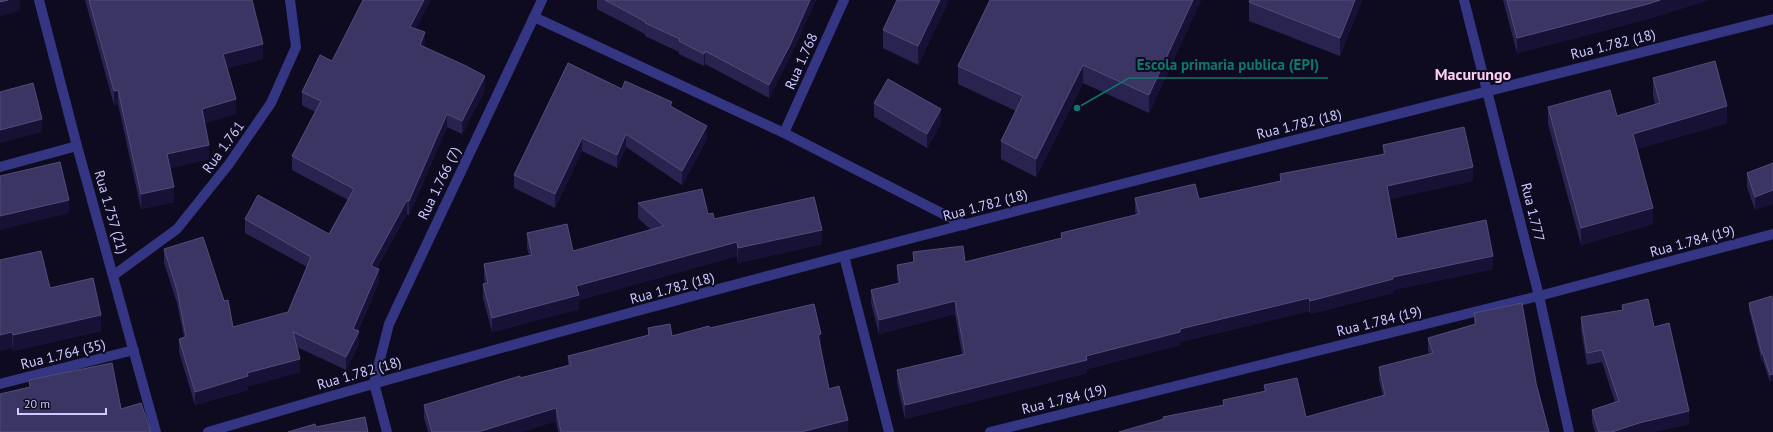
<svg xmlns="http://www.w3.org/2000/svg" width="1773" height="432" font-family="'PT Sans',sans-serif">
  <style>
    .lines { fill: none; stroke-linecap: round; stroke-linejoin: round }
    .street { stroke: #343583; stroke-width: 10 }
    .wall { fill: #292350 }
    .shaded-wall { fill: #171235 }
    .building { fill: #3b3563; stroke: #524c7b }
    .labels { text-anchor: middle; stroke-width: 4; stroke-linejoin: round; paint-order: stroke }
    .street-label { font-size: 14px; fill: #cecbff; stroke: #0e0b21 }
    .quarter-label { font-size: 16px; font-weight: bold; fill: #ffcdf0; stroke: #0e0b21 }
    .leader { fill: none; stroke: #0f766e; stroke-width: 1.5 }
    .callout-dot { fill: #0f766e; stroke: #0e0b21; stroke-width: 1.5 }
    .callout-label { font-size: 15px; text-anchor: middle; font-weight: bold; fill: #0f766e; stroke: #0e0b21; stroke-width: 4; stroke-linejoin: round; paint-order: stroke }
  </style>
  <rect width="100%" height="100%" fill="#0e0b21"/>
  <g class="lines">
    <g class="street">
      <polyline points="39,0 77,146 156,432"/>
      <polyline points="1464,0 1539,296 1569,432"/>
      <polyline points="534,17 784,133 965,225"/>
      <polyline points="784,133 844,0"/>
      <polyline points="0,167 77,146"/>
      <polyline points="844,256 889,432"/>
      <polyline points="114,275 177,229 229,164 271,103 296,47 290,0"/>
      <polyline points="0,384 134,350"/>
      <path d="M208,432C481,351 757,278 1032,207C1279,144 1526,80 1773,19"/>
      <polyline points="387,432 374,383 389,324 542,0"/>
      <polyline points="990,432 1539,296 1773,234"/>
    </g>
  </g>
  <g class="wall">
    <polygon points="85,0 252,0 263,59 227,68 236,114 204,123 209,159 170,168 174,202 141,209 118,104 114,105"/>
    <polygon points="597,0 816,0 790,57 769,98 705,64 704,66 679,54 679,52 645,36 645,34 597,9"/>
    <polygon points="949,0 918,65 883,48 883,30"/>
    <polygon points="990,0 1201,0 1149,113 1083,83 1036,177 1001,159 1001,141 1016,111 958,84 958,66"/>
    <polygon points="1362,0 1340,56 1249,21 1249,2"/>
    <polygon points="1503,0 1708,0 1648,19 1517,53"/>
    <polygon points="416,29 425,45 424,46 485,90 462,134 447,127 409,215 407,214 377,268 379,282 358,331 359,345 346,370 297,347 300,372 248,386 248,390 195,405 179,352 179,339 184,337 177,303 164,263 164,249 224,301 233,327 288,312 307,267 245,233 245,219 329,234 348,200 292,170 292,156 315,112 302,105 302,92 332,61"/>
    <polygon points="1653,78 1727,123 1637,149 1653,224 1581,245 1548,124 1548,107 1617,116 1655,104 1653,95"/>
    <polygon points="622,89 672,106 707,139 682,185 626,147 617,168 582,151 555,208 514,188 514,175"/>
    <polygon points="874,103 941,123 927,148 874,117"/>
    <polygon points="1383,145 1473,181 1389,199 1397,239 1493,269 1393,290 1393,293 1310,314 1309,311 1180,342 1180,345 1087,369 1087,373 905,419 897,383 897,370 962,354 955,314 879,334 871,303 871,290 898,283 897,278 897,265 913,262 913,252 965,262 1061,238 1061,233 1136,215 1135,211 1135,198 1199,199 1280,181 1280,174 1383,155"/>
    <polygon points="1773,163 1755,210 1747,187 1747,173"/>
    <polygon points="638,203 708,214 714,219 822,244 738,263 737,256 579,300 579,309 492,332 483,298 483,284 485,284 484,278 484,264 529,255 527,248 527,233 573,251 651,230 638,218"/>
    <polygon points="0,260 50,288 101,331 13,351"/>
    <polygon points="1772,296 1770,382 1763,361 1762,362 1749,310 1749,303"/>
    <polygon points="1622,305 1654,327 1689,424 1653,432 1595,432 1592,422 1592,410 1615,402 1602,362 1587,365 1581,330 1581,317 1622,310"/>
    <polygon points="1474,313 1536,383 1549,432 1163,419 1163,417 1223,405 1223,400 1264,391 1264,385 1306,417 1383,396 1379,380 1379,367 1429,354 1428,350 1428,338 1474,324"/>
    <polygon points="648,328 672,336 710,328 821,347 820,347 829,389 848,432 558,432 556,421 521,432 428,432 424,418 424,405 520,378 568,365 568,356 648,335"/>
  </g>
  <g class="shaded-wall">
    <polygon points="8,0 20,0 20,11 0,16 0,2"/>
    <polygon points="424,0 431,0 410,40 410,27"/>
    <polygon points="810,0 816,0 790,57 769,98 769,85"/>
    <polygon points="940,0 949,0 918,65 918,46"/>
    <polygon points="1193,0 1201,0 1149,113 1149,95"/>
    <polygon points="1355,0 1362,0 1340,56 1340,38"/>
    <polygon points="1660,0 1708,0 1648,19 1517,53 1517,38"/>
    <polygon points="425,32 425,45 420,58 420,45"/>
    <polygon points="263,44 263,59 223,69 223,54"/>
    <polygon points="705,51 705,64 704,66 704,54"/>
    <polygon points="1083,65 1083,83 1036,177 1036,159"/>
    <polygon points="485,76 485,90 462,134 462,121"/>
    <polygon points="118,90 118,104 114,105 114,91"/>
    <polygon points="236,99 236,114 202,124 202,109"/>
    <polygon points="1727,106 1727,123 1633,150 1633,134"/>
    <polygon points="941,109 941,123 927,148 927,134"/>
    <polygon points="447,114 447,127 409,215 409,201"/>
    <polygon points="42,119 42,132 0,143 0,130"/>
    <polygon points="707,126 707,139 682,185 682,171"/>
    <polygon points="626,134 626,147 617,168 617,155"/>
    <polygon points="582,138 582,151 555,208 555,194"/>
    <polygon points="209,145 209,159 167,169 167,154"/>
    <polygon points="1473,167 1473,181 1387,200 1387,186"/>
    <polygon points="174,187 174,202 141,209 141,194"/>
    <polygon points="1773,190 1773,204 1755,210 1755,197"/>
    <polygon points="69,200 69,213 0,230 0,216"/>
    <polygon points="407,200 407,214 371,279 371,266"/>
    <polygon points="1653,208 1653,224 1581,245 1581,228"/>
    <polygon points="822,230 822,244 738,263 738,248"/>
    <polygon points="737,242 737,256 579,300 579,309 492,332 492,318 576,286"/>
    <polygon points="1493,256 1493,269 1393,290 1393,293 1310,314 1310,301 1393,277"/>
    <polygon points="379,269 379,282 353,342 353,329"/>
    <polygon points="1309,298 1309,311 1180,342 1180,345 1087,369 1087,373 905,419 905,405 1086,356 1180,329"/>
    <polygon points="955,301 955,314 879,334 879,320"/>
    <polygon points="101,315 101,331 13,351 13,335"/>
    <polygon points="359,331 359,345 346,370 346,357"/>
    <polygon points="12,332 12,348 0,351 0,335"/>
    <polygon points="821,334 821,347 818,348 818,335"/>
    <polygon points="1762,354 1763,354 1763,361 1762,362"/>
    <polygon points="300,359 300,372 248,386 248,390 195,405 195,392 247,373"/>
    <polygon points="1773,374 1773,381 1770,382 1770,375"/>
    <polygon points="556,408 556,421 521,432 478,432"/>
    <polygon points="1689,411 1689,424 1653,432 1612,432 1639,423"/>
    <polygon points="848,420 848,432 801,432"/>
  </g>
  <g class="building">
    <polygon points="0,0 8,0 0,2"/>
    <polygon points="89,0 252,0 263,44 223,54 236,99 202,109 209,145 167,154 174,187 141,194 118,90 114,91"/>
    <polygon points="363,0 424,0 410,27 425,32 420,45 464,65 485,76 462,121 447,114 409,201 407,200 371,266 379,269 353,329 359,331 346,357 293,332 300,359 247,373 248,376 195,392 179,339 186,337 177,290 164,249 203,237 224,301 228,300 233,327 288,312 311,257 245,219 258,195 329,234 354,189 292,156 321,101 302,92 320,55 332,61"/>
    <polygon points="605,0 810,0 790,45 769,85 705,51 704,54 679,41 680,39 645,23 646,22"/>
    <polygon points="897,0 940,0 918,46 883,30"/>
    <polygon points="990,0 1193,0 1149,95 1083,65 1036,159 1001,141 1023,96 958,66"/>
    <polygon points="1250,0 1355,0 1340,38 1249,2"/>
    <polygon points="1507,0 1660,0 1648,4 1517,38"/>
    <polygon points="1715,61 1727,106 1633,134 1653,208 1581,228 1548,107 1610,90 1617,116 1660,103 1653,78"/>
    <polygon points="568,63 622,89 625,81 672,102 670,106 707,126 682,171 626,134 617,155 582,138 555,194 514,175"/>
    <polygon points="888,79 941,109 927,134 874,103"/>
    <polygon points="33,83 42,119 0,130 0,92"/>
    <polygon points="1464,127 1473,167 1387,186 1397,239 1486,220 1493,256 1393,277 1393,279 1310,301 1309,298 1180,329 1180,332 1086,356 1087,360 905,405 897,370 965,354 955,301 879,320 871,290 900,283 897,265 914,262 913,252 963,246 965,262 1062,238 1061,233 1139,214 1135,198 1195,184 1199,199 1281,181 1280,174 1385,154 1383,145"/>
    <polygon points="60,162 69,200 0,216 0,176"/>
    <polygon points="1773,163 1773,190 1755,197 1747,173"/>
    <polygon points="702,189 708,214 713,213 714,219 814,197 822,230 738,248 737,242 576,286 579,295 492,318 483,284 488,283 484,264 532,255 527,233 567,224 573,251 664,226 638,203"/>
    <polygon points="41,251 50,288 93,278 101,315 13,335 12,332 0,335 0,260"/>
    <polygon points="1772,296 1772,299 1773,299 1773,374 1770,375 1763,354 1762,354 1749,303"/>
    <polygon points="1648,299 1654,327 1669,323 1689,411 1639,423 1612,432 1599,432 1592,410 1619,401 1602,350 1587,353 1581,317 1623,310 1622,305"/>
    <polygon points="1522,303 1536,383 1549,432 1119,432 1164,419 1163,417 1224,405 1223,400 1266,391 1264,385 1297,378 1306,417 1385,395 1379,367 1433,353 1428,338 1476,324 1474,313"/>
    <polygon points="814,304 821,334 818,335 829,389 839,386 848,420 801,432 561,432 556,408 478,432 432,432 424,405 520,376 520,378 571,365 568,356 649,335 648,328 670,324 672,336 709,326 710,328"/>
    <polygon points="112,363 121,409 141,403 151,432 0,432 0,394 30,387 29,380"/>
    <polygon points="365,417 368,432 288,432 315,424 316,427"/>
  </g>
  <g class="labels">
    <g class="street-label">
      <text transform="translate(1613 44) rotate(-14)" y="5">Rua 1.782 (18)</text>
      <text transform="translate(801 61) rotate(-66)" y="5">Rua 1.768</text>
      <text transform="translate(1299 124) rotate(-14)" y="5">Rua 1.782 (18)</text>
      <text transform="translate(223 147) rotate(-54)" y="5">Rua 1.761</text>
      <text transform="translate(439 183) rotate(-64)" y="5">Rua 1.766 (7)</text>
      <text transform="translate(985 205) rotate(-15)" y="5">Rua 1.782 (18)</text>
      <text transform="translate(111 212) rotate(74)" y="5">Rua 1.757 (21)</text>
      <text transform="translate(1533 212) rotate(76)" y="5">Rua 1.777</text>
      <text transform="translate(1692 241) rotate(-15)" y="5">Rua 1.784 (19)</text>
      <text transform="translate(672 288) rotate(-15)" y="5">Rua 1.782 (18)</text>
      <text transform="translate(1379 321) rotate(-14)" y="5">Rua 1.784 (19)</text>
      <text transform="translate(63 354) rotate(-14)" y="5">Rua 1.764 (35)</text>
      <text transform="translate(359 373) rotate(-16)" y="5">Rua 1.782 (18)</text>
      <text transform="translate(1064 399) rotate(-14)" y="5">Rua 1.784 (19)</text>
    </g>
    <g class="quarter-label">
      <text x="1473" y="80">Macurungo</text>
    </g>
  </g>
  <path class="leader" d="M1077 108L1129 78H1328"/>
  <circle class="callout-dot" cx="1077" cy="108" r="4"/>
  <g class="callout-label">
    <text x="1228" y="70">Escola primaria publica (EPI)</text>
  </g>
  <path d="M18 408v6h88v-6" fill="none" stroke="#cecbff" stroke-width="2"/>
  <text x="24" y="408" font-size="12" fill="#cecbff" stroke="#0e0b21" stroke-width="3" paint-order="stroke">20 m</text>
</svg>
